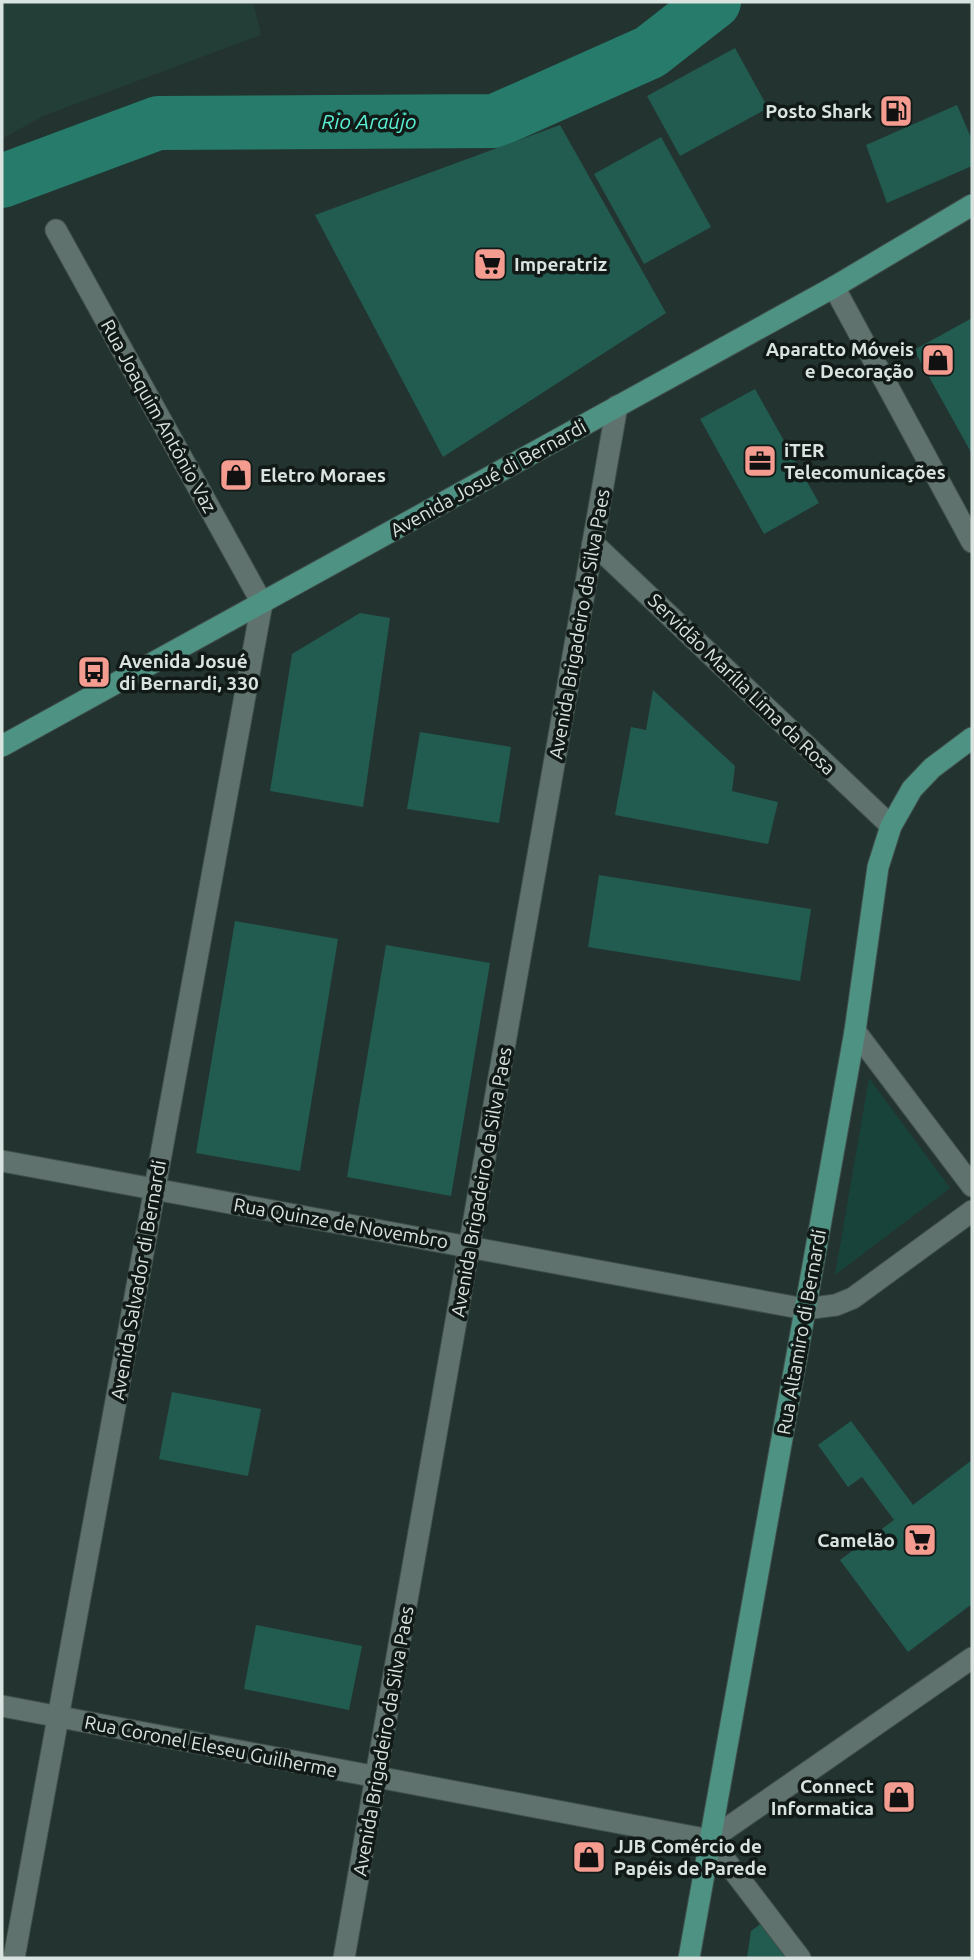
<svg xmlns="http://www.w3.org/2000/svg" width="974" height="1960" font-family="Ubuntu,sans-serif">
  <style>
    .built { fill: #233d37 }
    .green { fill: #18433a }
    .lines { fill: none; stroke-linecap: round; stroke-linejoin: round }
    .river { stroke: #267b6b; stroke-width: 54 }
    .building { fill: #225b50 }
    .minor-casing { stroke: #41504c; stroke-width: 23 }
    .major-casing { stroke: #41504c; stroke-width: 23 }
    .minor { stroke: #60726d; stroke-width: 21 }
    .major { stroke: #4e9284; stroke-width: 21 }
    .labels { text-anchor: middle; stroke-width: 7; stroke-linejoin: round; paint-order: stroke }
    .poi-label { font-size: 19px; font-weight: bold; fill: #d9e3e0; stroke: #121a18; text-anchor: start }
    .street-label { font-size: 19px; fill: #d9e3e0; stroke: #121a18 }
    .water-label { font-size: 21px; font-style: italic; fill: #5bf2d5; stroke: #121a18 }
  </style>
  <rect width="100%" height="100%" fill="#233430"/>
  <polygon class="built" points="2,2 253,2 261,35 43,116 2,139"/>
  <polygon class="green" points="869,1078 950,1188 835,1275"/>
  <g class="lines">
    <polyline class="river" points="2,181 158,123 495,121 650,52 714,2"/>
  </g>
  <g class="building">
    <polygon points="735,48 768,108 680,156 647,96"/>
    <polygon points="957,105 972,140 972,166 887,203 866,145"/>
    <polygon points="560,125 666,313 443,457 315,215"/>
    <polygon points="661,137 711,227 644,264 594,174"/>
    <polygon points="972,318 972,454 914,350"/>
    <polygon points="755,389 819,503 764,534 700,419"/>
    <polygon points="360,613 390,618 363,807 270,791 292,654"/>
    <polygon points="653,690 735,766 732,791 778,802 768,844 615,815 631,727 646,730"/>
    <polygon points="420,732 511,747 499,823 407,809"/>
    <polygon points="599,875 811,909 800,981 588,947"/>
    <polygon points="235,921 338,939 300,1171 196,1153"/>
    <polygon points="386,945 490,963 451,1196 347,1177"/>
    <polygon points="172,1392 261,1409 248,1476 159,1459"/>
    <polygon points="851,1421 913,1505 972,1460 972,1604 908,1652 840,1560 894,1520 862,1477 848,1487 818,1445"/>
    <polygon points="256,1625 362,1646 349,1710 244,1689"/>
    <polygon points="762,1923 788,1958 747,1958 751,1931"/>
  </g>
  <g class="lines">
    <defs>
      <g id="minor">
        <polyline points="834,287 972,542"/>
        <polyline points="593,543 891,826"/>
        <polyline points="855,1031 972,1186"/>
        <polyline points="2,1161 805,1309 836,1305 853,1298 972,1211"/>
        <polyline points="2,1706 710,1840"/>
        <polyline points="710,1840 972,1658"/>
        <polyline points="710,1840 800,1958"/>
        <polyline points="14,1958 262,603 56,230"/>
        <polyline points="344,1958 617,406"/>
      </g>
      <g id="major">
        <polyline points="2,746 834,287 972,205"/>
        <polyline points="689,1958 855,1031 878,867 891,826 912,789 932,768 972,738"/>
      </g>
    </defs>
    <use href="#minor" class="minor-casing"/>
    <use href="#major" class="major-casing"/>
    <use href="#minor" class="minor"/>
    <use href="#major" class="major"/>
  </g>
  <defs>
    <symbol id="fuel-square" viewBox="-11 -11 22 22"><rect x="-9" y="-9" width="18" height="18" rx="4" fill="#f59c91" stroke="#121a18"/><path d="M-5.5-6h7V0h2V4h1.3V-2.5L3-4.5l.8-.8L6-3V5H2.5V1h-1V6h-7ZM-4.2-4.7v3.2H.2V-4.7Z" fill="#111"/></symbol>
    <symbol id="supermarket-square" viewBox="-11 -11 22 22"><rect x="-9" y="-9" width="18" height="18" rx="4" fill="#f59c91" stroke="#121a18"/><path d="M-6-5.5h2.5l.6 2H6L4.5 2H-2.5L-4.4-4H-6ZM-1.5 3.2a1.3 1.3 0 1 0 .1 0ZM3 3.2a1.3 1.3 0 1 0 .1 0Z" fill="#111"/></symbol>
    <symbol id="shop-square" viewBox="-11 -11 22 22"><rect x="-9" y="-9" width="18" height="18" rx="4" fill="#f59c91" stroke="#121a18"/><path d="M-5-2.5h2.3a2.7 3.5 0 0 1 5.4 0H5L5.5 6h-11ZM-1.5-2.5h3a1.5 2.3 0 0 0-3 0Z" fill="#111"/></symbol>
    <symbol id="office-square" viewBox="-11 -11 22 22"><rect x="-9" y="-9" width="18" height="18" rx="4" fill="#f59c91" stroke="#121a18"/><path d="M-6-3h4V-5.5h4V-3h4V5H-6ZM-1-4.5V-3h2v-1.5ZM-6 0V1H6V0Z" fill="#111"/></symbol>
    <symbol id="bus-square" viewBox="-11 -11 22 22"><rect x="-9" y="-9" width="18" height="18" rx="4" fill="#f59c91" stroke="#121a18"/><path d="M-5-6H5V4H4V6H2V4H-2V6H-4V4H-5ZM-3.5-4V0h7V-4ZM-3.5 1.2v1.5H-2V1.2ZM2 1.2v1.5H3.5V1.2Z" fill="#111"/></symbol>
  </defs>
  <g fill-rule="evenodd">
    <use href="#fuel-square" x="877" y="92" width="38" height="38"/>
    <use href="#supermarket-square" x="471" y="245" width="38" height="38"/>
    <use href="#shop-square" x="919" y="341" width="38" height="38"/>
    <use href="#office-square" x="741" y="442" width="38" height="38"/>
    <use href="#shop-square" x="217" y="456" width="38" height="38"/>
    <use href="#bus-square" x="75" y="653" width="38" height="38"/>
    <use href="#supermarket-square" x="901" y="1521" width="38" height="38"/>
    <use href="#shop-square" x="880" y="1778" width="38" height="38"/>
    <use href="#shop-square" x="570" y="1838" width="38" height="38"/>
  </g>
  <g class="labels">
    <g class="poi-label">
      <text x="872" y="118" text-anchor="end">Posto Shark</text>
      <text x="514" y="271">Imperatriz</text>
      <text x="914" y="356" text-anchor="end">Aparatto Móveis<tspan x="914" dy="22">e Decoração</tspan></text>
      <text x="784" y="457">iTER<tspan x="784" dy="22">Telecomunicações</tspan></text>
      <text x="260" y="482">Eletro Moraes</text>
      <text x="119" y="668">Avenida Josué<tspan x="119" dy="22">di Bernardi, 330</tspan></text>
      <text x="895" y="1547" text-anchor="end">Camelão</text>
      <text x="874" y="1793" text-anchor="end">Connect<tspan x="874" dy="22">Informatica</tspan></text>
      <text x="614" y="1853">JJB Comércio de<tspan x="614" dy="22">Papéis de Parede</tspan></text>
    </g>
    <g class="street-label">
      <text transform="translate(159 416) rotate(61)" y="7">Rua Joaquim Antônio Vaz</text>
      <text transform="translate(488 478) rotate(-29)" y="7">Avenida Josué di Bernardi</text>
      <text transform="translate(579 624) rotate(-80)" y="7">Avenida Brigadeiro da Silva Paes</text>
      <text transform="translate(742 684) rotate(44)" y="7">Servidão Marília Lima da Rosa</text>
      <text transform="translate(481 1182) rotate(-80)" y="7">Avenida Brigadeiro da Silva Paes</text>
      <text transform="translate(341 1223) rotate(10)" y="7">Rua Quinze de Novembro</text>
      <text transform="translate(138 1280) rotate(-80)" y="7">Avenida Salvador di Bernardi</text>
      <text transform="translate(801 1332) rotate(-80)" y="7">Rua Altamiro di Bernardi</text>
      <text transform="translate(383 1741) rotate(-80)" y="7">Avenida Brigadeiro da Silva Paes</text>
      <text transform="translate(211 1746) rotate(11)" y="7">Rua Coronel Eleseu Guilherme</text>
    </g>
    <g class="water-label">
      <text x="369" y="129">Rio Araújo</text>
    </g>
  </g>
  <rect width="974" height="1960" fill="none" stroke="#d9e3e0" stroke-width="7"/>
</svg>
